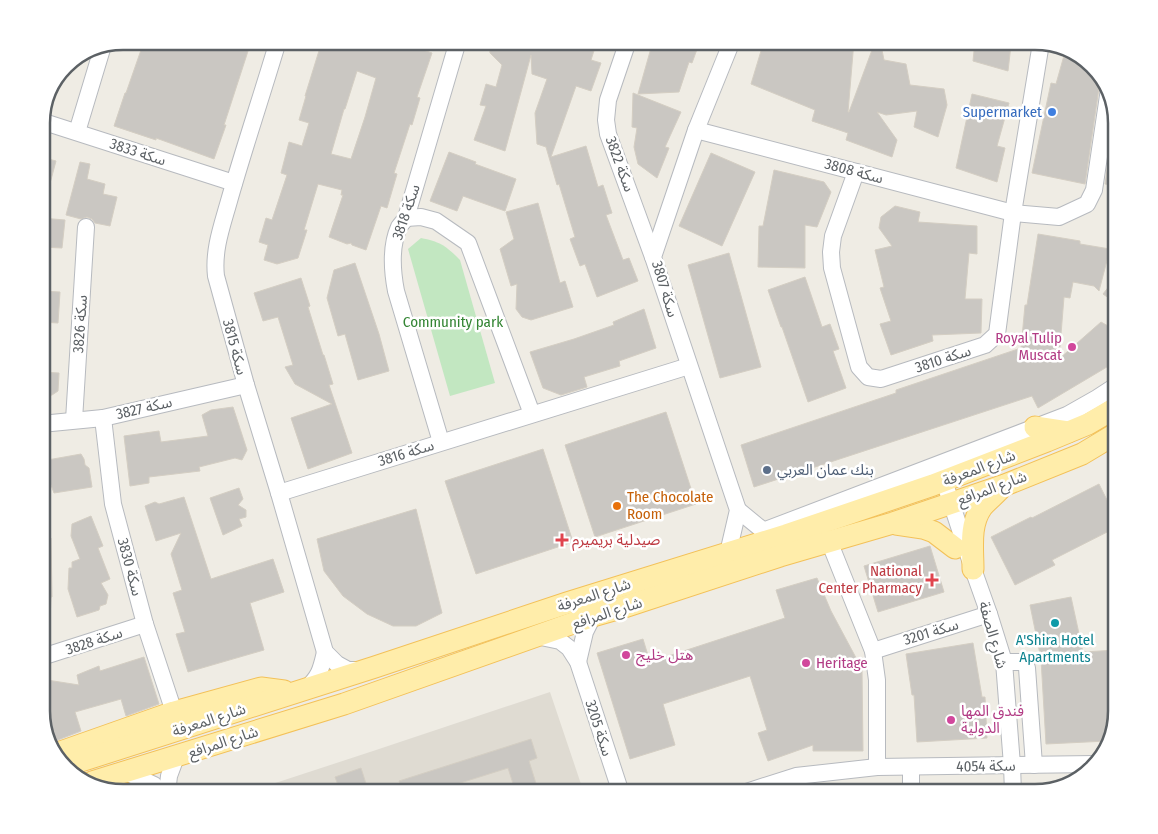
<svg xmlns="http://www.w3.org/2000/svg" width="1158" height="834" font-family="'Fira Sans Condensed','Noto Sans Arabic',sans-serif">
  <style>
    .education { fill: #dfdbd2 }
    .green { fill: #c2e7c1 }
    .building { fill: #cac7c2; stroke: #d4cec3; fill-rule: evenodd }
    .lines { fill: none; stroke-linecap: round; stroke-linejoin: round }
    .minor-casing { stroke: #b7babf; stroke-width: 18 }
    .major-casing { stroke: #f3c159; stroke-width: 23 }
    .minor { stroke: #fff; stroke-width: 16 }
    .major { stroke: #ffedaa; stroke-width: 21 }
    .shop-dot { fill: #3f7fe0; stroke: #fff; stroke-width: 2 }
    .hotel-dot { fill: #d1479c; stroke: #fff; stroke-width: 2 }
    .service-dot { fill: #5c6f8a; stroke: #fff; stroke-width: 2 }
    .food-dot { fill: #e8710a; stroke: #fff; stroke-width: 2 }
    .health-dot { fill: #e0444e; stroke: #fff; stroke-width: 2 }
    .culture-dot { fill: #0f9aa8; stroke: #fff; stroke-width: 2 }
    .labels { text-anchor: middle; stroke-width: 5; stroke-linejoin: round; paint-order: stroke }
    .shop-label { font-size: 15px; fill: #366cbe; stroke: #fff; text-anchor: end }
    .street-label { font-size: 15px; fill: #5c6165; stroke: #fff }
    .park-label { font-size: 15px; fill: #348534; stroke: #fff }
    .hotel-label { font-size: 15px; fill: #b23c85; stroke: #fff; text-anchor: start }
    .service-label { font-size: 15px; fill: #4e5e75; stroke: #fff; text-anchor: start }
    .food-label { font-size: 15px; fill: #c56008; stroke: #fff; text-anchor: start }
    .health-label { font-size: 15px; fill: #be3a42; stroke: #fff; text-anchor: start }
    .culture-label { font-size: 15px; fill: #0d838f; stroke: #fff }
    .rim { fill: none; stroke: #5c6165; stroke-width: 2.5 }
  </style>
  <rect width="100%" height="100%" fill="#efece4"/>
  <polygon class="education" points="550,692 584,793 245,793 373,751"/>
  <path class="green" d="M421,238C441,242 446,246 460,260L495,383L450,396L408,249Z"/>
  <g class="building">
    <polygon points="123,41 229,41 249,48 224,125 226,125 214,159 156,138 156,140 114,126 125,93 126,93 141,50 122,43"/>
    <path d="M322,41H398L432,53L417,97L420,98L412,125L410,124L394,173L397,174L387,208L381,206L366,250L352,245L351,243L347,244L329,237L343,195H341L342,190L318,184L304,230H307L298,258L277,264L264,260L268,245L259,242L266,218L272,220L287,175L281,173L289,142L302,146L309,123L299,120L306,96H305ZM357,71L376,78L365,117L351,159L331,154L344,109H345Z"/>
    <polygon points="489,41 597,41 591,60 601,63 591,91 576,86 551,157 586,146 598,187 603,185 612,213 606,215 623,260 629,258 638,281 597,297 585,264 580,266 570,239 575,237 559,184 557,185 546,147 537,144 535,113 547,79 532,74 531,55 505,151 474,140 486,106 480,105 486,84 496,87 502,65 490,53"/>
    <polygon points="653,41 700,41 692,63 689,62 679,92 638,94"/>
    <polygon points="764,41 854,41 848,112 849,112 872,50 882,50 884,60 906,64 910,85 944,89 947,105 938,137 914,127 917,111 886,115 877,112 897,140 892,157 846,140 848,133 812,121 815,110 751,84"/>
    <polygon points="975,41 985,41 1011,45 1008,71 973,61"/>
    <polygon points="1065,52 1084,58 1103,81 1101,83 1099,88 1085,184 1032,173 1051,83 1056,84"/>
    <polygon points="633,93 681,112 665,147 669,148 657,178 638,164 634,147 637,128 632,127"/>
    <polygon points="972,94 1009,103 997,146 1005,148 997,182 956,168"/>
    <polygon points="1115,116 1117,123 1117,186 1105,184"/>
    <polygon points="449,152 476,162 475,164 516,179 505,211 463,196 457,211 430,201"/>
    <polygon points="711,153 755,172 722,246 679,226"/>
    <polygon points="41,157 56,161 45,202 41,202"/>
    <polygon points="80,162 90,164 87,179 105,184 103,194 117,197 110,226 95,223 92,219 87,217 81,219 66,215"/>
    <polygon points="774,170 824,182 831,192 817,227 805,225 805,268 758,267 759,226 763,226"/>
    <polygon points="538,203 560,283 565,281 573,307 531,320 522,317 516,309 517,284 511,286 500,249 514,239 506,212"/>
    <polygon points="895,206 920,212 918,222 977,226 977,254 969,253 965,299 982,299 981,333 932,335 933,341 891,355 880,324 891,321 880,288 884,287 875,250 892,246 879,228 881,217"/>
    <polygon points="41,218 65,220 62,248 41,247"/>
    <polygon points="1038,234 1080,241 1080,244 1110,249 1099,291 1094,286 1073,282 1070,298 1064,297 1059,359 1101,322 1117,331 1117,361 1038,408 1032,396 754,487 741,445 896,393 896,390 1021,348 1025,305 1027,305"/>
    <polygon points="729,253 761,367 720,378 688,265"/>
    <polygon points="355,263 379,334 389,371 358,380 345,334 338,336 327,298 334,270"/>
    <polygon points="1117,276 1117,304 1103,294"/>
    <polygon points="805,277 822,327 830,324 839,349 833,351 846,388 808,402 782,327 781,327 768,290"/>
    <polygon points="301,278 310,306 308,307 323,355 324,355 333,384 329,385 352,453 308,469 291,418 332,404 295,384 285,367 293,365 278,317 263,321 254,293"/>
    <polygon points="41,291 60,292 58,323 41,322"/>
    <polygon points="644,309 656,348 619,361 620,366 584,377 587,387 561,395 543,388 530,352 574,339 614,325 613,322"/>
    <polygon points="41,372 59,373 58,391 52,395 41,397"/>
    <polygon points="233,407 247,450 242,460 235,458 199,467 200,471 149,477 149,483 130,486 124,436 159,431 161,442 208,436 202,415 211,410"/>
    <polygon points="666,412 696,504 595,537 565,445"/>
    <polygon points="543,449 573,542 476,574 445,481"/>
    <polygon points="81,454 84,459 85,465 89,468 92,487 54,493 42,461"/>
    <polygon points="1099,484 1117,520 1117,527 1052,560 1055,565 1015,585 991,537 1031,517 1032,518"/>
    <polygon points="239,488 243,499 238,505 246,510 246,517 239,519 242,526 223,535 210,498"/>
    <polygon points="184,497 211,579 273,559 284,592 250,603 264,650 188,672 176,634 185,632 173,593 182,590 171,554 181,533 156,541 145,506 155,502 159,504"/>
    <polygon points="416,509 442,613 416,626 393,626 367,614 343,596 324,571 317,539"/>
    <polygon points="91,516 103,546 98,548 110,579 101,583 108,595 106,604 100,606 99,610 77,617 68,589 69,568 72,568 72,562 80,559 71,536 72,524"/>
    <polygon points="41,538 51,538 52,597 51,597 50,620 41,619"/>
    <polygon points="930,546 944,592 878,612 864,566"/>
    <polygon points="817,578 831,611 862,669 863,751 813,751 813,745 768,761 758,733 767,730 750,676 663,704 675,745 630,759 597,653 643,639 650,662 785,618 776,590"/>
    <polygon points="1071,597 1083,652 1117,650 1117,711 1107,741 1046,744 1041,659 1030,605"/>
    <polygon points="973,643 982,697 985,697 987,738 917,742 914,695 912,695 906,654"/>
    <polygon points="144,657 159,704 126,716 121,699 75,712 81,731 50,743 41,716 41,681 47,680 79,685 77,675 99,666 100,671"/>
    <polygon points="531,739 537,758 529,761 539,793 516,793 508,768 438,790 439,793 403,793 399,781"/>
    <polygon points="361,768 369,793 341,793 335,777"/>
  </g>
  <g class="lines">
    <defs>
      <g id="minor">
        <path d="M278,41C262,95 244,148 229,201C222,226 213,250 216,276L246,385L279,493L325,652L337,664L348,670H362"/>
        <polyline points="628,41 608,100 606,120 608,134 653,257"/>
        <polyline points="41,121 234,183"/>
        <polyline points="696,130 1013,213 1059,217 1087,204 1094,190 1109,89"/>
        <polyline points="77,132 102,49"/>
        <polyline points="856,172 833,236 831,252 832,268 859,367 868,377 881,379 985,345 997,334 1013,213 1041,43"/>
        <polyline points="406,218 421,217 436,221 468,243 532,414"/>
        <polyline points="103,418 113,504 145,624 174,712"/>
        <polyline points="74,420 86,227"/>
        <polyline points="41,424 103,418 246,385"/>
        <path d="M441,442L396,291C392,270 390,247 399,227C401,224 404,221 406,218L458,41"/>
        <polyline points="944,481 973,569 989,614 1004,662 1012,765 1013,793"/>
        <polyline points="279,493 689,366"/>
        <polyline points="738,510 771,537"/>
        <polyline points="763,531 1067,415 1097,398 1117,385"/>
        <polyline points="829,541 873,651 877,680 877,767"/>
        <polyline points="728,553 738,510 653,257 696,130 732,41"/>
        <polyline points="536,636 560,641 569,648 578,662 621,793"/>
        <polyline points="873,651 989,614"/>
        <polyline points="41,656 45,656 145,624"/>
        <polyline points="578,662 585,632 593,616"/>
        <polyline points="1004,662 1024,662 1027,668 1034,765"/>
        <path d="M306,689C320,676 321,669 325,652"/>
        <polyline points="911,767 911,793"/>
        <polyline points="126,772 154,785 161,793"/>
        <polyline points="167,793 169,776 176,757"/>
        <polyline points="743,793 796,776 877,767 1096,764"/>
      </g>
      <g id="major">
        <polyline points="1035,427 1068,432"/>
        <polyline points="896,524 923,528 934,532 955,548"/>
        <path d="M973,569C973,549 969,525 982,507C988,500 996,494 1002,487"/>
        <polyline points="55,754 174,712 261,688 284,691"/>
        <polyline points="65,766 375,667 567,603 786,535 933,485 1047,441 1088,424 1117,407"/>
        <polyline points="92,782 344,704 593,616 621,608 780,556 893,523 1005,485 1082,454 1117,433"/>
      </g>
    </defs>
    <use href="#minor" class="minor-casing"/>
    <use href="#major" class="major-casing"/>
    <use href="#minor" class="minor"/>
    <use href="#major" class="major"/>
  </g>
  <circle class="shop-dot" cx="1052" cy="112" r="5"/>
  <g class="hotel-dot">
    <circle cx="1072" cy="347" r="5"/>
    <circle cx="626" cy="655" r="5"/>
    <circle cx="806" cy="663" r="5"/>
    <circle cx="951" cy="720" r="5"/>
  </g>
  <circle class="service-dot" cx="767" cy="470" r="5"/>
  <circle class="food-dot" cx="617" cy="506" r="5"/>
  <g class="health-dot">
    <path d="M559.5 532.5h5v5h5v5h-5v5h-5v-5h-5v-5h5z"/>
    <path d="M929.5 572.5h5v5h5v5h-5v5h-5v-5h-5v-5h5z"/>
  </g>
  <circle class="culture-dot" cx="1055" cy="623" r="5"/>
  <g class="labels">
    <g class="shop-label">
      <text x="1042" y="117">Supermarket</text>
    </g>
    <g class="street-label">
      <text transform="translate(138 152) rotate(18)" y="5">سكة 3833</text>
      <text transform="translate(620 164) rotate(70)" y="5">سكة 3822</text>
      <text transform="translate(854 171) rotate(15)" y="5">سكة 3808</text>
      <text transform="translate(406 212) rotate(-71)" y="5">سكة 3818</text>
      <text transform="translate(665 289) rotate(73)" y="5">سكة 3807</text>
      <text transform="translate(80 324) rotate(-86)" y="5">سكة 3826</text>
      <text transform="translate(235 347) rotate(75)" y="5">سكة 3815</text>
      <text transform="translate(943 359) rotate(-18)" y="5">سكة 3810</text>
      <text transform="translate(144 408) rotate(-13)" y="5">سكة 3827</text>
      <text transform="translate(406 453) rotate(-17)" y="5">سكة 3816</text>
      <text transform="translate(979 468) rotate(-21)" y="5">شارع المعرفة</text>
      <text transform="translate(992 488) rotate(-20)" y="5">شارع المرافع</text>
      <text transform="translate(130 567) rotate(75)" y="5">سكة 3830</text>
      <text transform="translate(594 595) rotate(-18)" y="5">شارع المعرفة</text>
      <text transform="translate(607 613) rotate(-18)" y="5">شارع المرافع</text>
      <text transform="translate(931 632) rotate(-17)" y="5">سكة 3201</text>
      <text transform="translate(993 635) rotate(74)" y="5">شارع الصفة</text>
      <text transform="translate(94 641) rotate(-18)" y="5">سكة 3828</text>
      <text transform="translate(209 720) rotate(-18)" y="5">شارع المعرفة</text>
      <text transform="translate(599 728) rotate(72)" y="5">سكة 3205</text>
      <text transform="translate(223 742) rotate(-18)" y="5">شارع المرافع</text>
      <text transform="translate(986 766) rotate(-1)" y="5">سكة 4054</text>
    </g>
    <g class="park-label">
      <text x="453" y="327">Community park</text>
    </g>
    <g class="hotel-label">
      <text x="1062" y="343" text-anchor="end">Royal Tulip<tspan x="1062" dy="17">Muscat</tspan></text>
      <text x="636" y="660">هتل خلیج</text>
      <text x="816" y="668">Heritage</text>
      <text x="961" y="716">فندق المها<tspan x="961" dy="17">الدولية</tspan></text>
    </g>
    <g class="service-label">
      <text x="777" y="475">بنك عمان العربي</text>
    </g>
    <g class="food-label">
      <text x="627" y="502">The Chocolate<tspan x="627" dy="17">Room</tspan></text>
    </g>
    <g class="health-label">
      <text x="572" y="545">صيدلية بريميرم</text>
      <text x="922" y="576" text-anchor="end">National<tspan x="922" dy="17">Center Pharmacy</tspan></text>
    </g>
    <g class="culture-label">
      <text x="1055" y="645">A'Shira Hotel<tspan x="1055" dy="17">Apartments</tspan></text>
    </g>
  </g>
  <path d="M0 0H1158V834H0ZM123 50H1035A73 73 0 0 1 1108 123V711A73 73 0 0 1 1035 784H123A73 73 0 0 1 50 711V123A73 73 0 0 1 123 50Z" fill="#fff" fill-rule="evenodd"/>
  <path class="rim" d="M123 50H1035A73 73 0 0 1 1108 123V711A73 73 0 0 1 1035 784H123A73 73 0 0 1 50 711V123A73 73 0 0 1 123 50Z"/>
</svg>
